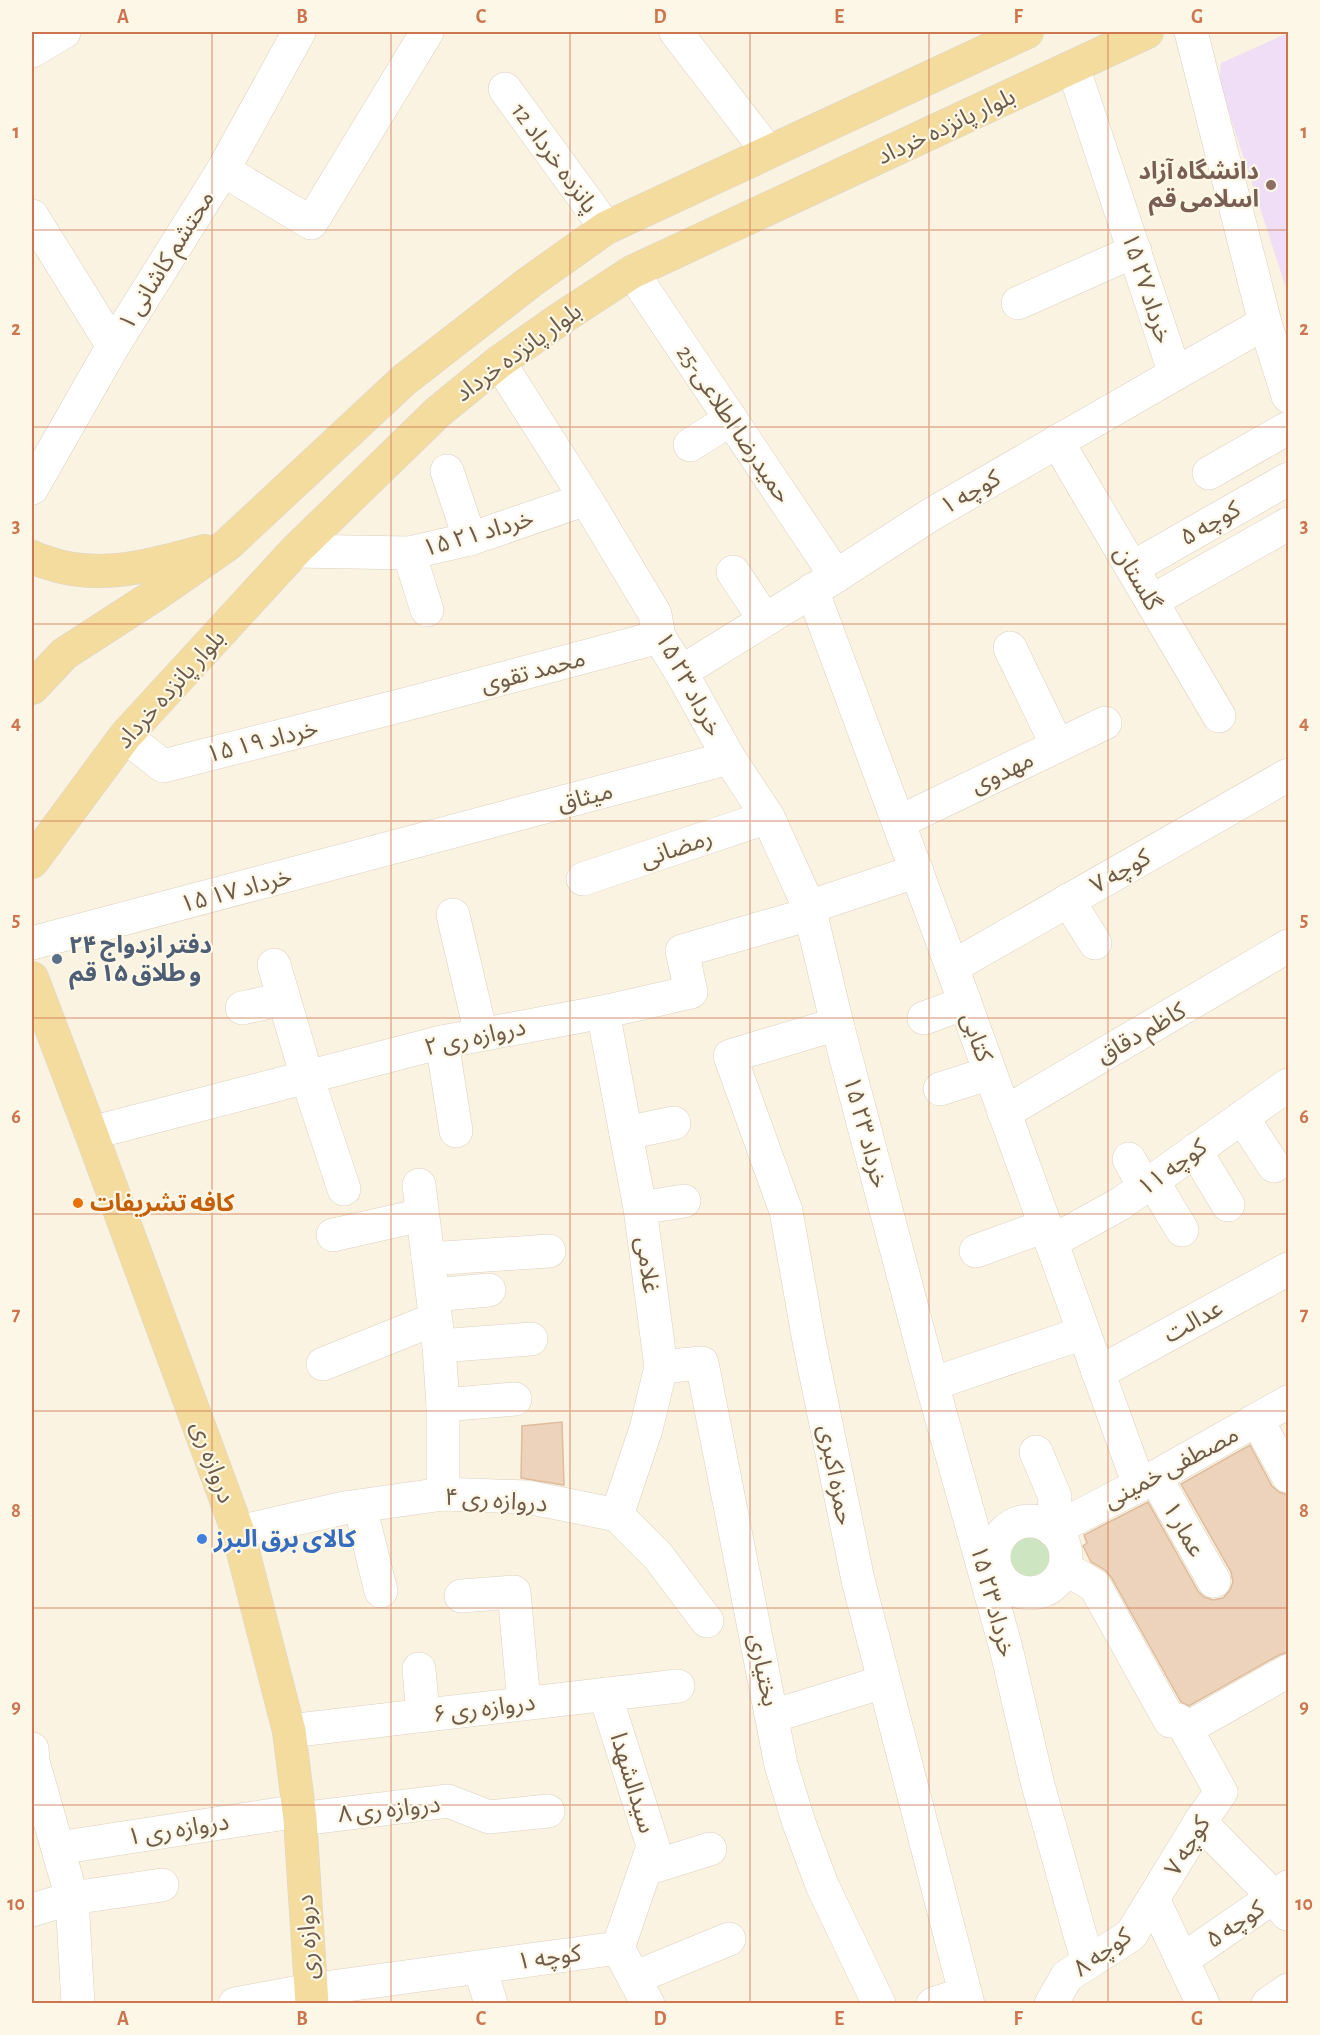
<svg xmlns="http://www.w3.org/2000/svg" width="1320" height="2035" font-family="'Alegreya Sans','Noto Sans Arabic',sans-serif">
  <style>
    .education { fill: #efdef6 }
    .green { fill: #cde6c1 }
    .building { fill: #edd3bb; stroke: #debc9d; stroke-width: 1.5 }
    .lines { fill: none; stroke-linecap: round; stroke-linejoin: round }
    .minor-casing { stroke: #ddcfbe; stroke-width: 34 }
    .major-casing { stroke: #dad4d0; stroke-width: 34 }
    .minor { stroke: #fff; stroke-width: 33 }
    .major { stroke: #f4dc9e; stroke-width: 33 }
    .grid { fill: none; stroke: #cc754e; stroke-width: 1.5; stroke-opacity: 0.55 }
    .education-dot { fill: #8d6e63; stroke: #fdf7e7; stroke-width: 2 }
    .service-dot { fill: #5c6f8a; stroke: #fdf7e7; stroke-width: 2 }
    .food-dot { fill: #e8710a; stroke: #fdf7e7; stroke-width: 2 }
    .shop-dot { fill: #3f7fe0; stroke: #fdf7e7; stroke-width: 2 }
    .labels { text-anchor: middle; stroke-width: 4.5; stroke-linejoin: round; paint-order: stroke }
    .street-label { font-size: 24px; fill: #6f5b4a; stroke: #fdf7e7 }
    .education-label { font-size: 24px; font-weight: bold; fill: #785e54; stroke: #fdf7e7; text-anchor: end }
    .service-label { font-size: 24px; font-weight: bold; fill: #4e5e75; stroke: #fdf7e7; text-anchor: start }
    .food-label { font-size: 24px; font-weight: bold; fill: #c56008; stroke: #fdf7e7; text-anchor: start }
    .shop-label { font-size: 24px; font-weight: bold; fill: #366cbe; stroke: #fdf7e7; text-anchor: start }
    .neatline { fill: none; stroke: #cc754e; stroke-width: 2 }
    .grid-label { font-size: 20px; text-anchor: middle; font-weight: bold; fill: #cc754e }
  </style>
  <rect width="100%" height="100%" fill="#faf3e1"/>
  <polygon class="education" points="1288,33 1288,288 1286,288 1219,82 1221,63"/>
  <circle class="green" cx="1029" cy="1556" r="22"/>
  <g class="building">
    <polygon points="562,1422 564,1485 521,1478 522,1426"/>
    <polygon points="1250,1445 1272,1486 1279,1492 1288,1495 1288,1652 1279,1655 1189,1706 1181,1702 1111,1577 1105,1570 1091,1562 1083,1546 1087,1543 1084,1535 1148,1502 1198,1591 1204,1597 1213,1600 1223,1598 1230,1590 1233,1582 1231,1572 1181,1484"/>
  </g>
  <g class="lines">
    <defs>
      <g id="minor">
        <polyline points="676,32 768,152"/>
        <polyline points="1191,32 1265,323 1288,396"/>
        <polyline points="32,51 64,32"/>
        <polyline points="1073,67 1175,374"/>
        <polyline points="505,89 606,228"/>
        <polyline points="223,170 311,223 427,32"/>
        <polyline points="32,216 113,346"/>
        <polyline points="632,272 836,576"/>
        <polyline points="1018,303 1135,251"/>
        <polyline points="499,362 586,499 655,614 659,637 681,672 729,758 768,817 809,907 837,1024 932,1384 1006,1648 1038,1785 1088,1963"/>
        <polyline points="1057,441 1219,716"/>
        <polyline points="690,445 731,419"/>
        <polyline points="447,471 470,539"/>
        <polyline points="1209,473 1288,428"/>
        <polyline points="32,488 113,346 223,170 299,32"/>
        <polyline points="295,551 409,553 470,539 586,499"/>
        <polyline points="409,553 427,610"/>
        <polyline points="1132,568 1288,479"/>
        <polyline points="733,572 765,620"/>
        <polyline points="812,590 952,967 1139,1485"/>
        <polyline points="1152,601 1288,524"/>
        <polyline points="1010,648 1057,745"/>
        <polyline points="681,672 836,576 932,514 1175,374 1265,323"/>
        <polyline points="125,736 163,766 407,704 659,637"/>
        <polyline points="899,822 1105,723"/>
        <polyline points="583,879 768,817"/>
        <polyline points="1068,900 1095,943"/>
        <polyline points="809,907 917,871"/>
        <polyline points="453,915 481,1034"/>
        <polyline points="32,943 729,758"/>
        <polyline points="274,965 307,1077 344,1189"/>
        <polyline points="952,967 1288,775"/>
        <polyline points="242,1008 284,999"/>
        <polyline points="603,1012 640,1208 661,1367 646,1429 617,1515"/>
        <polyline points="924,1018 965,1003"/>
        <polyline points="837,1024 730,1056 786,1211 809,1341 858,1580 968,2004"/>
        <polyline points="442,1042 456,1131"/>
        <polyline points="940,1089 990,1073"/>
        <polyline points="1004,1113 1288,946"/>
        <polyline points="1242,1117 1274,1166"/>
        <polyline points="91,1133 442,1042 603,1012 691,992 682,951 810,914"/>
        <polyline points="626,1133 674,1123"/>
        <polyline points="1195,1150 1228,1205"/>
        <polyline points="1129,1159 1144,1186"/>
        <polyline points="1152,1180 1182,1230"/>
        <polyline points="419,1185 439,1346 443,1405 443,1494"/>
        <polyline points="640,1208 684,1201"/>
        <polyline points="333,1235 422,1215"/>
        <polyline points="1051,1242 1120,1204 1288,1085"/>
        <polyline points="976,1251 1045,1226"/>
        <polyline points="428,1259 549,1251"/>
        <polyline points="433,1295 489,1290"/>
        <polyline points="439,1346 531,1339"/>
        <polyline points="323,1364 435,1319"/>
        <polyline points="661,1367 702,1363 781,1765 799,1823 822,1885 879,2004"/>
        <polyline points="1098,1373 1288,1269"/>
        <polyline points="932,1384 1083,1333"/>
        <polyline points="443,1405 515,1399"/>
        <polyline points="1257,1420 1288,1476"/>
        <polyline points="1036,1452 1055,1497 1053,1530"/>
        <polyline points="1155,1477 1214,1581"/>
        <polyline points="360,1506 381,1591"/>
        <circle cx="1030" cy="1557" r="36"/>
        <polyline points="1053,1530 1155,1477 1288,1402"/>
        <polyline points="238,1532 344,1508 443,1494 527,1497 617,1515 658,1556 707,1621"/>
        <polyline points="461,1596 514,1592 524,1703"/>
        <polyline points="419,1669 423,1715"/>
        <polyline points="605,1694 653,1846 618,1948 648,2004"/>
        <polyline points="773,1716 883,1682"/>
        <polyline points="1186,1729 1288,1671"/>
        <polyline points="289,1731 678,1686"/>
        <polyline points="32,1749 33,1762 72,1898 78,2004"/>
        <polyline points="300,1819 448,1801 489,1817 548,1811"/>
        <polyline points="1200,1822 1274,1897 1287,1914"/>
        <polyline points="58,1848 299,1811"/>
        <polyline points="646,1869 710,1849"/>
        <polyline points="1154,1901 1203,2004"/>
        <polyline points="32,1910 72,1898 162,1885"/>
        <polyline points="1182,1960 1288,1887"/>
        <polyline points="480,1967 491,2004"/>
        <polyline points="634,1978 729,1939"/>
        <polyline points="235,2004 310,1990 618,1948"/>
        <polyline points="933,2004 964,1994"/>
        <polyline points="1051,2004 1067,1976 1131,1935 1200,1822 1221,1792 1186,1729 1178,1720 1170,1721 1095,1586 1065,1568"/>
        <polyline points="1268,2004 1288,1990"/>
      </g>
      <g id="major">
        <path d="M32,557C40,561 49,563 58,566C108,579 156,564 205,551"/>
        <polyline points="32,688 64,654 155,595 227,545 404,380 530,282 606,228 1027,32"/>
        <polyline points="32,862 125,736 295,551 438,412 499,362 560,319 632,272 1147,32"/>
        <polyline points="32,978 91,1133 238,1532 289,1731 300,1819 312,2004"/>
      </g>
    </defs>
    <use href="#minor" class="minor-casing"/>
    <use href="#major" class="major-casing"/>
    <use href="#minor" class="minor"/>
    <use href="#major" class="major"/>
  </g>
  <path class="grid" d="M212,32V2004M391,32V2004M570,32V2004M750,32V2004M929,32V2004M1108,32V2004M32,230H1288M32,427H1288M32,624H1288M32,821H1288M32,1018H1288M32,1214H1288M32,1411H1288M32,1608H1288M32,1805H1288"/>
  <circle class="education-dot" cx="1271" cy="185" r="6"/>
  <circle class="service-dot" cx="57" cy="959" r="6"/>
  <circle class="food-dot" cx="78" cy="1203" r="6"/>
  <circle class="shop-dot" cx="202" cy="1539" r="6"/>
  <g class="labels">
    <g class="street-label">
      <text transform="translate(946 126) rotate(-25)" y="8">بلوار پانزده خرداد</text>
      <text transform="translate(555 158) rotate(54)" y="8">پانزده خرداد 12</text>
      <text transform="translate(166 260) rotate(-58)" y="8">محتشم کاشانی ۱</text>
      <text transform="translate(1147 288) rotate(72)" y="8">۱۵ خرداد ۲۷</text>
      <text transform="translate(518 352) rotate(-36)" y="8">بلوار پانزده خرداد</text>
      <text transform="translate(734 424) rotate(56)" y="8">حمیدرضا اطلاعی-25</text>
      <text transform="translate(970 492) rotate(-30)" y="8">کوچه ۱</text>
      <text transform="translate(1210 523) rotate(-30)" y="8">کوچه ۵</text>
      <text transform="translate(478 533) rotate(-16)" y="8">۱۵ خرداد ۲۱</text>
      <text transform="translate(1138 578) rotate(60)" y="8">گلستان</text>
      <text transform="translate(533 671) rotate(-15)" y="8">محمد تقوی</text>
      <text transform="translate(689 684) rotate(62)" y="8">۱۵ خرداد ۲۳</text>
      <text transform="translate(170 689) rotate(-48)" y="8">بلوار پانزده خرداد</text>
      <text transform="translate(262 741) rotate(-14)" y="8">۱۵ خرداد ۱۹</text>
      <text transform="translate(1002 772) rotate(-26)" y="8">مهدوی</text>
      <text transform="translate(585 797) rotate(-15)" y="8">میثاق</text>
      <text transform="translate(676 848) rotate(-19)" y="8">رمضانی</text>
      <text transform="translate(1120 871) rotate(-30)" y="8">کوچه ۷</text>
      <text transform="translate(236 890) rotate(-15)" y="8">۱۵ خرداد ۱۷</text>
      <text transform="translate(1141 1033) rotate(-30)" y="8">کاظم دقاق</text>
      <text transform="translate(475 1037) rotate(-12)" y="8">دروازه ری ۲</text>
      <text transform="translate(977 1037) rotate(70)" y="8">کتابی</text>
      <text transform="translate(866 1132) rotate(75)" y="8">۱۵ خرداد ۲۳</text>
      <text transform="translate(1172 1167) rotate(-36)" y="8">کوچه ۱۱</text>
      <text transform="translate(648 1265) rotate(82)" y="8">غلامی</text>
      <text transform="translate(1193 1321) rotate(-29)" y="8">عدالت</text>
      <text transform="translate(213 1462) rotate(70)" y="8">دروازه ری</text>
      <text transform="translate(1171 1467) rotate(-28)" y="8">مصطفی خمینی</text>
      <text transform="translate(836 1475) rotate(79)" y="8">حمزه اکبری</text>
      <text transform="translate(496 1500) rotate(4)" y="8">دروازه ری ۴</text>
      <text transform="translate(1184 1529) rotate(60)" y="8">عمار ۱</text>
      <text transform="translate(993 1601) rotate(75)" y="8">۱۵ خرداد ۲۳</text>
      <text transform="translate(764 1670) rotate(79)" y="8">بختیاری</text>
      <text transform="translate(484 1708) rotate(-7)" y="8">دروازه ری ۶</text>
      <text transform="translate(633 1783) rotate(73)" y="8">سیدالشهدا</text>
      <text transform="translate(389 1809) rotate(-6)" y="8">دروازه ری ۸</text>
      <text transform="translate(178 1829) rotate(-9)" y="8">دروازه ری ۱</text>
      <text transform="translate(1187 1846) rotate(-59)" y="8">کوچه ۷</text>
      <text transform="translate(1235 1924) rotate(-34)" y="8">کوچه ۵</text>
      <text transform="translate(307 1937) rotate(-93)" y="8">دروازه ری</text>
      <text transform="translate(1102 1952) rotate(-36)" y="8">کوچه ۸</text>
      <text transform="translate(549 1957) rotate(-8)" y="8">کوچه ۱</text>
    </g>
    <g class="education-label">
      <text x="1259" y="179">دانشگاه آزاد<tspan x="1259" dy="28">اسلامی قم</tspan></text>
    </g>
    <g class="service-label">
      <text x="69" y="953">دفتر ازدواج ۲۴<tspan x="69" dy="28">و طلاق ۱۵ قم</tspan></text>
    </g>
    <g class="food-label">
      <text x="90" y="1211">کافه تشریفات</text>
    </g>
    <g class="shop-label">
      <text x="214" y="1547">کالای برق البرز</text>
    </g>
  </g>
  <rect width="1320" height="2035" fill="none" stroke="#fdf7e7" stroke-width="66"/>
  <rect x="33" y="33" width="1254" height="1969" class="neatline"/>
  <g class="grid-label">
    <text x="123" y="23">A</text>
    <text x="302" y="23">B</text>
    <text x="481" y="23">C</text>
    <text x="660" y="23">D</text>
    <text x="839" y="23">E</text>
    <text x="1018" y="23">F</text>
    <text x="1197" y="23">G</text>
    <text x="16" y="138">1</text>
    <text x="1304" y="138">1</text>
    <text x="16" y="335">2</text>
    <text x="1304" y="335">2</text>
    <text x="16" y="532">3</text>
    <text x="1304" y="532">3</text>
    <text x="16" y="729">4</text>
    <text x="1304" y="729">4</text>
    <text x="16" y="926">5</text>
    <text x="1304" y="926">5</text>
    <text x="16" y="1123">6</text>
    <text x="1304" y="1123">6</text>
    <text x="16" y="1320">7</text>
    <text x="1304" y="1320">7</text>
    <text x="16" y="1517">8</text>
    <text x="1304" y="1517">8</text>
    <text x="16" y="1713">9</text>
    <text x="1304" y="1713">9</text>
    <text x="16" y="1910">10</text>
    <text x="1304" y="1910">10</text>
    <text x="123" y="2025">A</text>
    <text x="302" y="2025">B</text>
    <text x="481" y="2025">C</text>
    <text x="660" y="2025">D</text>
    <text x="839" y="2025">E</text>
    <text x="1018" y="2025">F</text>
    <text x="1197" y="2025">G</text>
  </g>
</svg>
